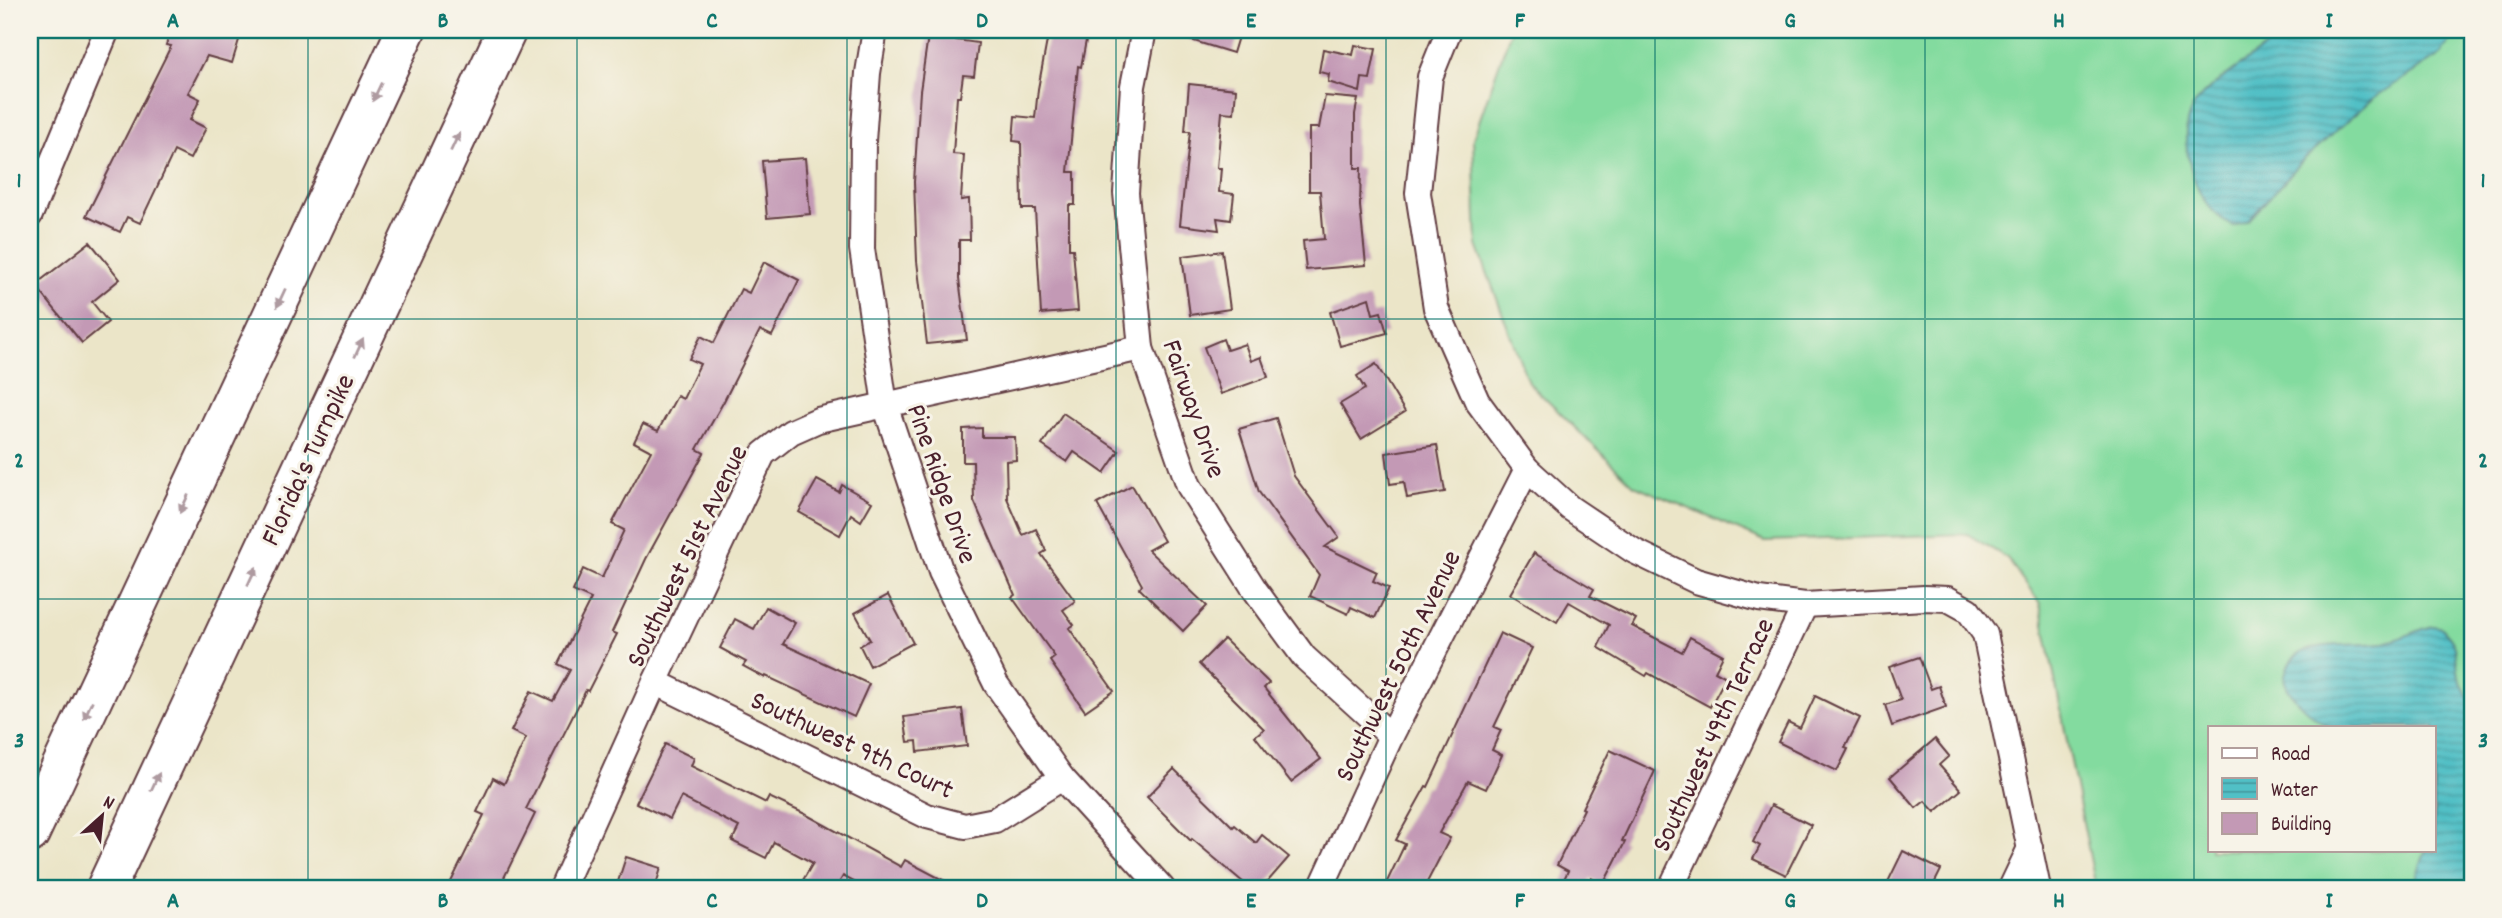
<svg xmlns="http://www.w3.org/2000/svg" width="2502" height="918" font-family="Dekko,sans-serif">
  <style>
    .grass { fill: #83db9f; stroke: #667d65; stroke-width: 2; fill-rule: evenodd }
    .water { fill: url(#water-rules); stroke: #4e7078; stroke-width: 2 }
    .building { fill: #c399b5 }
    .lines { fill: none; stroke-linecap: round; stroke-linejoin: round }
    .street-casing { stroke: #623d43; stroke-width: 28 }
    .highway-casing { stroke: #623d43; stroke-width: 42 }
    .street { stroke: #fff; stroke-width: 24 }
    .highway { stroke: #fff; stroke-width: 38 }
    .oneway { fill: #ae9aa0 }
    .grid { fill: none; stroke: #0f766e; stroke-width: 2; stroke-opacity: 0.55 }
    .labels { text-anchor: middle; stroke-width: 6; stroke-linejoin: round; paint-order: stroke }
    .street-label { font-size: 28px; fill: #4a1f2b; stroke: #f7f3e8 }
    .neatline { fill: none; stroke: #0f766e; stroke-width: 2.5 }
    .grid-label { font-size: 23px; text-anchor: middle; font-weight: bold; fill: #0f766e }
  </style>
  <defs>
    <pattern id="water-rules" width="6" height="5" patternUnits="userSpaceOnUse" patternTransform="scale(1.75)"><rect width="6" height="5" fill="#51c0c6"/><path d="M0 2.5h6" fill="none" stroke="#459ba1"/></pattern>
  </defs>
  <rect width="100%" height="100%" fill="#f7f3e8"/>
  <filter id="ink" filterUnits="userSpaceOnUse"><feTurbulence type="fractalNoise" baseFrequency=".0143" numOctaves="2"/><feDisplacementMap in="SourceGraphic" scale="14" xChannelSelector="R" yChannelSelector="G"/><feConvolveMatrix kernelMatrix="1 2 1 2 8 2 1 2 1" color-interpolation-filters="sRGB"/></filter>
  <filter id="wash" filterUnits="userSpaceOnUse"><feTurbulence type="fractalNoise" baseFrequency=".00686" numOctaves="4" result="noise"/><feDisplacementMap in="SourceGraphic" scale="28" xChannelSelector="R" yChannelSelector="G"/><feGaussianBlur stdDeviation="1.57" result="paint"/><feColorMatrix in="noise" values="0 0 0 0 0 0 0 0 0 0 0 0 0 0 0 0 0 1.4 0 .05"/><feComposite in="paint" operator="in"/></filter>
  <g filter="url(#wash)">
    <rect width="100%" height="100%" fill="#ebe5c8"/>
    <path class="grass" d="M1511,30H2472V888H2096L2040,604L2007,558L1967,534L1765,541L1634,485L1528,382L1477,245L1473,139ZM2210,727H2434V850H2210Z"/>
    <g class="water">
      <path d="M2290,30H2453L2451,40L2441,54L2372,99L2302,161L2248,221L2233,226C2212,215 2199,197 2192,173C2176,113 2191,101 2238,67C2255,55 2272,41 2290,30Z"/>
      <path d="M2433,626L2442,628L2450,637L2455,647L2459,678L2472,706V888H2416L2417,875L2426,850H2434V727H2330C2314,718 2291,700 2285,682C2284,677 2284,677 2286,672C2295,634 2360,649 2387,642C2403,638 2418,630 2433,626Z"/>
    </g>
    <g id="blocks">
      <g class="building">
        <polygon points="171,30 242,30 232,63 207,56 188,93 200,99 190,120 206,128 190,159 174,151 140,223 127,217 120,232 86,216 171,46 166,45"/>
        <polygon points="1049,30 1088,30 1081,67 1078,66 1068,172 1075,172 1075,205 1069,205 1069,249 1073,249 1078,311 1041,314 1035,209 1022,209 1021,142 1013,141 1015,116 1035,118 1038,89"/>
        <polygon points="1171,30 1240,30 1233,53 1171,34"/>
        <polygon points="928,36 978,43 974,76 963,75 960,97 957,97 953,154 964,155 961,200 969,199 970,240 959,240 959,279 967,340 927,344 917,261 914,182 920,91"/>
        <polygon points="1355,45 1376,49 1370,79 1362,78 1360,92 1328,82 1329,74 1319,72 1323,49 1353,55"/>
        <polygon points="1189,84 1236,89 1234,113 1222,112 1217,168 1221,168 1219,192 1234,194 1231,220 1217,218 1219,230 1180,225 1190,131 1185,131"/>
        <polygon points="1325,96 1358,99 1355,114 1355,168 1361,168 1360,206 1366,265 1306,270 1303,241 1324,239 1320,191 1309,191 1309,128 1319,128"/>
        <polygon points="805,158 810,214 767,218 762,161"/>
        <polygon points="90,242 120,279 92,302 108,322 82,343 35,285"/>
        <polygon points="1222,251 1230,309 1190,315 1182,256"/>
        <polygon points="764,262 799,280 772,336 760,330 724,401 697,449 704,453 646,559 612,632 617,634 588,691 586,690 526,809 535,814 499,888 448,888 484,815 477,812 493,778 504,784 526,738 511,731 531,691 553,701 570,670 558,664 591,599 573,591 583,569 602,578 624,530 612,524 651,451 634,442 643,424 658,431 677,396 683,399 700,364 689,359 701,336 714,343 741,289 749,293"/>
        <polygon points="1369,298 1373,314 1381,312 1387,333 1340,346 1330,312"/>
        <polygon points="1223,339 1227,350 1245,344 1251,361 1261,357 1268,377 1221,394 1204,347"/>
        <polygon points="1376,364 1405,412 1361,439 1340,404 1365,389 1357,376"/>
        <polygon points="1063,413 1119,451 1104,473 1074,452 1067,462 1042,445"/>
        <polygon points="1276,418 1294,476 1339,537 1325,547 1377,572 1373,581 1389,588 1375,618 1351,607 1348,614 1310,596 1319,575 1259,492 1239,429"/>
        <polygon points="982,428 982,437 1015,437 1016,460 1006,461 1007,498 1023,535 1036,529 1046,551 1041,554 1075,601 1063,610 1074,625 1069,628 1114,691 1085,711 1050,661 1055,657 1012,597 1015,595 974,501 973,462 963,462 963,429"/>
        <polygon points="1437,445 1445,492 1407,498 1404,482 1390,484 1386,453"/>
        <polygon points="817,480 839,492 842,485 872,502 861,521 851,514 840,535 799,512"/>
        <polygon points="1132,485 1164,541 1148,550 1207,606 1183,631 1139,588 1142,585 1097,504"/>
        <polygon points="1534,553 1594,589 1590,596 1636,619 1632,626 1682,652 1690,637 1723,655 1715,671 1726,677 1710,707 1648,673 1646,676 1598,647 1609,625 1569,602 1557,622 1510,594"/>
        <polygon points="888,595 913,643 870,666 860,646 870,640 855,613"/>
        <polygon points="766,607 795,623 783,644 869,684 854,717 766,676 765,678 743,666 746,662 720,648 735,619 754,629"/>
        <polygon points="1500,633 1532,648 1494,727 1501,730 1492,750 1502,755 1486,789 1468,781 1439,833 1450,838 1424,888 1384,888 1405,844 1396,840 1426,786 1428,787"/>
        <polygon points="1224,639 1269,683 1264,688 1321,759 1291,782 1255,736 1264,729 1199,664"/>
        <polygon points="1919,657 1931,689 1939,686 1946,707 1892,726 1885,705 1901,700 1889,667"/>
        <polygon points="1815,696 1860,718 1845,748 1848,749 1837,771 1778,742 1788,722 1800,728"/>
        <polygon points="962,709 967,746 918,752 917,741 908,742 904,717"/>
        <polygon points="1935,739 1949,756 1939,765 1961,790 1935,812 1925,801 1916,808 1890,777"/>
        <polygon points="665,744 694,758 691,766 766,803 769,797 805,814 901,867 905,860 958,888 865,888 843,876 836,888 819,888 803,880 813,863 774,842 766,858 732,841 739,827 681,797 670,819 636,803"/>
        <polygon points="1610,750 1655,771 1622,841 1625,842 1603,885 1591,878 1586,888 1577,888 1563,881 1568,871 1557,865 1584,809 1582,808"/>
        <polygon points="1174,769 1233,827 1235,825 1256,843 1262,835 1289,857 1262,888 1250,888 1192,839 1191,841 1147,797"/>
        <polygon points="1771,805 1811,825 1786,875 1753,859 1760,846 1753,842"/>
        <polygon points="1903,851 1941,870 1932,888 1885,888"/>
        <polygon points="626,857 661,868 655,888 616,888"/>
      </g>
    </g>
  </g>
  <g filter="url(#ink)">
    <use href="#blocks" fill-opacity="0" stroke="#623d43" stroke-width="2"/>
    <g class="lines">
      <defs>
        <g id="street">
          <polyline points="875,30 868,73 863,141 862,249 885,405 941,572 996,684 1062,778 1162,888"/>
          <polyline points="1144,30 1133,86 1126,193 1141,348 1189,486 1255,590 1304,657 1391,736"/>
          <polyline points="1449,30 1430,77 1418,193 1436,308 1477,401 1527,469 1570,508 1634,551 1696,581 1759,599 1805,605 1924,598 1948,599 1968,610 1985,634 2038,888"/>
          <polyline points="30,215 107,30"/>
          <polyline points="655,682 927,816 965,826 995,820 1062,778"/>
          <polyline points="562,888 655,682 763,454 791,432 818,420 1141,348"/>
          <polyline points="1321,888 1391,736 1527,469"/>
          <polyline points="1671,888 1805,605"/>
          <polyline points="2011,888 2030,848"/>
        </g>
        <g id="highway">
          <polyline points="30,833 406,30"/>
          <polyline points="106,888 507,30"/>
        </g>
      </defs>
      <use href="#street" class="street-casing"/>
      <use href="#highway" class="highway-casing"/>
      <use href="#street" class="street"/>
      <use href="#highway" class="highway"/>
    </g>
    <defs><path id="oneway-solid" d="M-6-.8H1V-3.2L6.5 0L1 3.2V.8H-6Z" transform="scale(1.75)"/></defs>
    <g class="oneway">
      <use href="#oneway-solid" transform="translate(377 92) rotate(115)"/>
      <use href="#oneway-solid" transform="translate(455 142) rotate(-65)"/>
      <use href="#oneway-solid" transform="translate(281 298) rotate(115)"/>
      <use href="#oneway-solid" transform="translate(359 348) rotate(-65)"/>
      <use href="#oneway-solid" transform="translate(184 504) rotate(115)"/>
      <use href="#oneway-solid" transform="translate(252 576) rotate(-65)"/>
      <use href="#oneway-solid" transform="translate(88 710) rotate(115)"/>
      <use href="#oneway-solid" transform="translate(155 782) rotate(-65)"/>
    </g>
  </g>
  <path class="grid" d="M308,30V888M577,30V888M847,30V888M1116,30V888M1386,30V888M1655,30V888M1925,30V888M2194,30V888M30,319H2472M30,599H2472"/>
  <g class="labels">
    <g class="street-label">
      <text transform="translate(1196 408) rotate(71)" y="10">Fairway Drive</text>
      <text transform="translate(306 459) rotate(-65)" y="10">Florida's Turnpike</text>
      <text transform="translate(944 483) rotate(71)" y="10">Pine Ridge Drive</text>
      <text transform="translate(685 555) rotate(-64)" y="10">Southwest 51st Avenue</text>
      <text transform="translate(1396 665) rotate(-64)" y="10">Southwest 50th Avenue</text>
      <text transform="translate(1711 734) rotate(-65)" y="10">Southwest 49th Terrace</text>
      <text transform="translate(853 743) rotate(25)" y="10">Southwest 9th Court</text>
    </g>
  </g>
  <rect width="2502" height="918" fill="none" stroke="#f7f3e8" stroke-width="77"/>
  <rect x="2208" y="726" width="228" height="126" fill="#f7f3e8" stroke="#b29e9c" stroke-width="2"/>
  <rect x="2222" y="748" width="35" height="10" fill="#ffffff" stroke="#b29e9c" stroke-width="2"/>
  <text x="2271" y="760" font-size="21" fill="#4a1f2b">Road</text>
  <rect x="2222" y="778" width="35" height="21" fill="url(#water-rules)" stroke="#b29e9c" stroke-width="2"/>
  <text x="2271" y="796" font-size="21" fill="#4a1f2b">Water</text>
  <rect x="2222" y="813" width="35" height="21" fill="#c399b5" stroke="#b29e9c" stroke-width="2"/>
  <text x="2271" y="830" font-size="21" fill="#4a1f2b">Building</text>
  <g transform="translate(102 816) rotate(27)" stroke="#f7f3e8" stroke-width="5" paint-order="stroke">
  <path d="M0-5L12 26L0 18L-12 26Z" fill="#4a1f2b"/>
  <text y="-10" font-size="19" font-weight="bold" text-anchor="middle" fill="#4a1f2b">N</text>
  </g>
  <rect x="38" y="38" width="2426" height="842" class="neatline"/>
  <g class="grid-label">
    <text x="173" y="27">A</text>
    <text x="443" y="27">B</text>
    <text x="712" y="27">C</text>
    <text x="982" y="27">D</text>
    <text x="1251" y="27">E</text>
    <text x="1520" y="27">F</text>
    <text x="1790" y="27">G</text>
    <text x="2059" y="27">H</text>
    <text x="2329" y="27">I</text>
    <text x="19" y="187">1</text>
    <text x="2483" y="187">1</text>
    <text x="19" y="467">2</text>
    <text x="2483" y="467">2</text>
    <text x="19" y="747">3</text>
    <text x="2483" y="747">3</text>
    <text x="173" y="907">A</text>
    <text x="443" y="907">B</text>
    <text x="712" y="907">C</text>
    <text x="982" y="907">D</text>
    <text x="1251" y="907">E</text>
    <text x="1520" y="907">F</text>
    <text x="1790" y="907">G</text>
    <text x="2059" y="907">H</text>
    <text x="2329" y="907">I</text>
  </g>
</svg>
